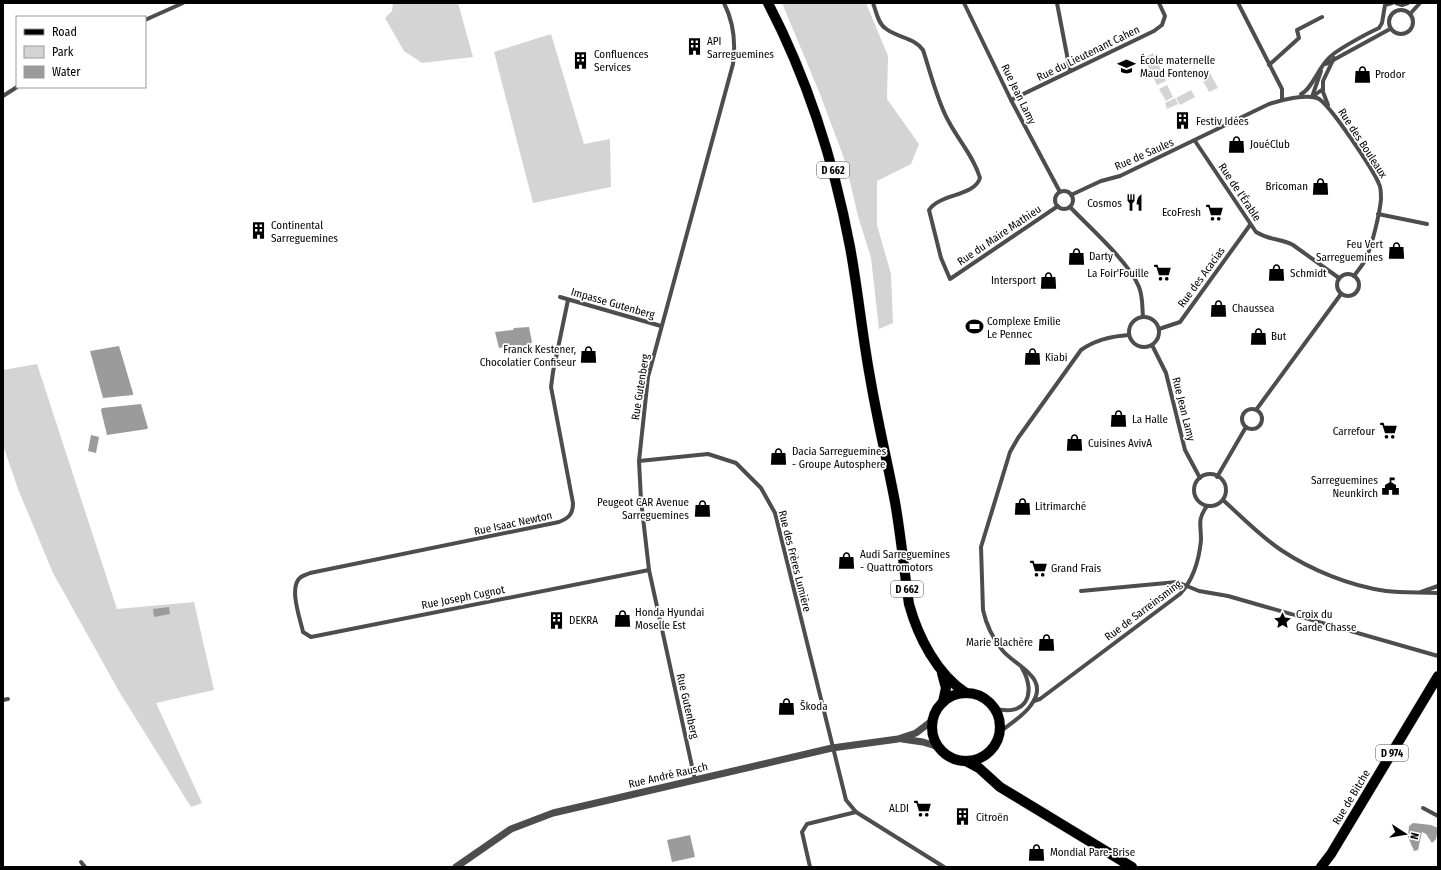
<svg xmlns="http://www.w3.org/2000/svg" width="1441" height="870" font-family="'Fira Sans Condensed',sans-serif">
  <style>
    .green { fill: #d4d4d4 }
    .water { fill: #9b9b9b }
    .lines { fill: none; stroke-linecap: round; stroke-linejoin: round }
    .primary-casing { stroke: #dbdbdb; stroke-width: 11 }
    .minor { stroke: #4d4d4d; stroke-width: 4 }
    .tertiary { stroke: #4d4d4d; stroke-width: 7 }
    .primary { stroke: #000; stroke-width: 10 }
    .labels { text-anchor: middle; stroke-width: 3.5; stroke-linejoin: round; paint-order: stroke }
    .shield { fill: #fff; stroke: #4c4c4c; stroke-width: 1 }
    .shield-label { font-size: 10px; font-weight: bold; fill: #000 }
    .poi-label { font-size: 11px; fill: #000; stroke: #fff; text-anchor: start }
    .street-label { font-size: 11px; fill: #000; stroke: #fff }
  </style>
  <rect width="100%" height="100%" fill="#fff"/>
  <g class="green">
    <polygon points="393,3 458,3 473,57 422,63 404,51 385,18 392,11"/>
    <polygon points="782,3 866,3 888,56 887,99 919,144 911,164 877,181 877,225 891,274 893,323 879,329 871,258 858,216 845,161 820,94"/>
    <polygon points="551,34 584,144 610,139 611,187 533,203 494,52"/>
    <polygon points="1153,53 1166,81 1157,85 1144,58"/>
    <polygon points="1209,71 1218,88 1209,92 1200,75"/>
    <polygon points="1167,85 1173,97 1166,101 1159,89"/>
    <polygon points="1191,90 1195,97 1180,105 1176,98"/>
    <polygon points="1175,98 1178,104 1167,109 1165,103"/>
    <polygon points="37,364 117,609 194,602 214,690 156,703 202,803 191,807 120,693 53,573 18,489 3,445 3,370"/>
  </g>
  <g class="water">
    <polygon points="529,327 532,342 529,346 515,345 499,348 495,332 513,330 514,328"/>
    <polygon points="119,346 133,393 133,395 103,398 90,351"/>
    <polygon points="141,404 148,428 147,429 107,435 101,410 102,408"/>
    <polygon points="91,435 99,437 96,453 88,451"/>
    <polygon points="169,607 170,614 154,617 153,609"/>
    <polygon points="1413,823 1431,825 1438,828 1436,839 1432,843 1426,834 1422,832 1418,850 1414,851 1408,837 1409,826"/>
    <polygon points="690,835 695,857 672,862 667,840"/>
  </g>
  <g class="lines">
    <defs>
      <g id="primary">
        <path d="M768,3C808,80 834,162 850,247C858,290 862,334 870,377C877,419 887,460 895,502C901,536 904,570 909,604C918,637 937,674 966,693"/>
        <polyline points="942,673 946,688 943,702"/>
        <circle cx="966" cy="727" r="34"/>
        <polyline points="966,761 979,768 1000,787 1132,867"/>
        <polyline points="1321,867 1331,854 1438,676"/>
      </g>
    </defs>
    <use href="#primary" class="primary-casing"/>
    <g class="minor">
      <path d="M873,3C876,11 878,23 885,28C897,38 914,37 923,50C930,71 938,104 949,122C959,141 974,157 980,178C974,197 940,193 929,210L941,258L950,279L1058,206"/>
      <polyline points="964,3 1011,100 1060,192"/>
      <polyline points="1057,3 1070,71"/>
      <polyline points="1238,3 1282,89 1282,100"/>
      <polyline points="1396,3 1402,5 1408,3"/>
      <circle cx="1401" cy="22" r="12"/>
      <polyline points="1410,14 1420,3"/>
      <polyline points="145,20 183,3"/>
      <polyline points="1326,64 1390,29"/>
      <polyline points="1269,65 1299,38 1297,30 1322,17"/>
      <path d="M1301,94C1312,89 1318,68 1329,58C1336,50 1368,33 1379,28L1382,23L1385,5L1392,3"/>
      <polyline points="3,96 17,87"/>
      <polyline points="1312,97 1321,71"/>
      <polyline points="1312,97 1323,89"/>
      <polyline points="1011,100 1154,31 1162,25 1165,16 1159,3"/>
      <polyline points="1328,105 1323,92 1323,81 1334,58"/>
      <path d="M1195,141L1256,232C1271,241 1280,238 1293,245L1339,278"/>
      <circle cx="1064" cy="200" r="9"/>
      <path d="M1071,195L1101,181L1120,176L1269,104C1281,100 1305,94 1317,98C1328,101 1374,171 1379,184C1381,187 1381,195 1381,199C1380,212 1372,246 1366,258C1364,264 1358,270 1354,276"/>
      <path d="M1070,207C1089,227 1129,262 1139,287C1143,297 1142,306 1143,317"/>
      <polyline points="1378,214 1427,224"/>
      <circle cx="1348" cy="285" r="11"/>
      <polyline points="560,297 661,326"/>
      <path d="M568,300L553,372L551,387L573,503C573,514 569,518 559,522L310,573C308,574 304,575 301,577C288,586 300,618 303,632L311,637L649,570"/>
      <circle cx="1144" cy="332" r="15"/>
      <polyline points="1159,329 1180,322 1250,225"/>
      <polyline points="1152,345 1166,373 1185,450 1200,478"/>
      <circle cx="1252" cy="419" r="10"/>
      <polyline points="1256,410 1341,294"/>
      <polyline points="639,461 708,454 736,463 761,488 775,513 846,800 856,812 944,867"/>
      <circle cx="1210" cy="490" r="16"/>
      <polyline points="1217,477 1246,427"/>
      <path d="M1223,500C1242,517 1260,536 1281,550C1311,570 1350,586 1386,591C1403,593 1421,592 1438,593"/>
      <polyline points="1081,591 1177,582 1199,591 1228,596 1438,656"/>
      <polyline points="1421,592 1438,586"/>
      <polyline points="3,700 8,699"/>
      <path d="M1034,701L1040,699L1180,594C1194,579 1199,561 1201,540C1201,524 1197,520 1207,506"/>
      <path d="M993,708C1026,718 1037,694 1022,668"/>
      <path d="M999,733C1009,724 1024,716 1031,705C1051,678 1017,667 1003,651C994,640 986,624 983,610L981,547L1010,452L1018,438L1081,350C1095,340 1113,336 1129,335"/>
      <path d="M695,780L649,570L641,500L639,461L648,377L733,64C736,42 734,23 724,3"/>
      <polyline points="1423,808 1438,816"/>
      <polyline points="81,862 85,867"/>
      <polyline points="810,867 802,832 807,824 856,812"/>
    </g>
    <g class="tertiary">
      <polyline points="902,739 923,742 939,747"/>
      <polyline points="456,867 511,829 553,813 832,748 898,739 916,733 933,720"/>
    </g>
    <use href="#primary" class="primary"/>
  </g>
  <defs>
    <symbol id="building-bare" viewBox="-9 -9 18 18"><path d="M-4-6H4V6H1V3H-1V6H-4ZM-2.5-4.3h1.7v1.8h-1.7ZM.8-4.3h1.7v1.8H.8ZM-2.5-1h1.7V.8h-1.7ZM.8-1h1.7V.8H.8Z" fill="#000" stroke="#fff" stroke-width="2.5" paint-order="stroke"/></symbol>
    <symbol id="school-bare" viewBox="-9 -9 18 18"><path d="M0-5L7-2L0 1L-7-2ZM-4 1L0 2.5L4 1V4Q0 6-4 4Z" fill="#000" stroke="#fff" stroke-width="2.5" paint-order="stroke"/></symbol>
    <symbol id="shop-bare" viewBox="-9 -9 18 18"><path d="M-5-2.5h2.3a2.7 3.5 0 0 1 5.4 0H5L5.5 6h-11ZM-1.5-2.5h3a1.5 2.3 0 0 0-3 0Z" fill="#000" stroke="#fff" stroke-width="2.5" paint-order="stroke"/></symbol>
    <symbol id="restaurant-bare" viewBox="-9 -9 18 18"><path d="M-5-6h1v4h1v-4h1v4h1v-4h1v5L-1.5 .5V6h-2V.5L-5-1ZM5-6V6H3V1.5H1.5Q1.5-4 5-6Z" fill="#000" stroke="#fff" stroke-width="2.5" paint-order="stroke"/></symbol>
    <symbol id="supermarket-bare" viewBox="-9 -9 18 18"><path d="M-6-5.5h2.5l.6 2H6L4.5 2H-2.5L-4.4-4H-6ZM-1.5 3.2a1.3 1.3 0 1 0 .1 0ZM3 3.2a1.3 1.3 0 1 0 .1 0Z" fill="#000" stroke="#fff" stroke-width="2.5" paint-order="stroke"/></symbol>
    <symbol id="stadium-bare" viewBox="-9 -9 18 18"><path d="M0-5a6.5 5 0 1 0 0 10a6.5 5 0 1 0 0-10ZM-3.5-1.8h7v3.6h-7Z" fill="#000" stroke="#fff" stroke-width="2.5" paint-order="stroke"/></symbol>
    <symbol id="civic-bare" viewBox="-9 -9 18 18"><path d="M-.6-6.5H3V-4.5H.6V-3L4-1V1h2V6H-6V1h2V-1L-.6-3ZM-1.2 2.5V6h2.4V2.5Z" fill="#000" stroke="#fff" stroke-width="2.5" paint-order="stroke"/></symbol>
    <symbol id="sight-bare" viewBox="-9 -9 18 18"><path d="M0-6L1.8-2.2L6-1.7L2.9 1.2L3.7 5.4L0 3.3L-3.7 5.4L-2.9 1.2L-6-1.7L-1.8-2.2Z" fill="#000" stroke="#fff" stroke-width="2.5" paint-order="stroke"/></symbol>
  </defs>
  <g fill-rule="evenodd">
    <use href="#building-bare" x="682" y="34" width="25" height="25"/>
    <use href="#building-bare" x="568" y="48" width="25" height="25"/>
    <use href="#school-bare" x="1114" y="54" width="25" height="25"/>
    <use href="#shop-bare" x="1350" y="62" width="25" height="25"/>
    <use href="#building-bare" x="1170" y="108" width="25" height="25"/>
    <use href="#shop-bare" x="1224" y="132" width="25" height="25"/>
    <use href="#shop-bare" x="1308" y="174" width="25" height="25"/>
    <use href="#restaurant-bare" x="1122" y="190" width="25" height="25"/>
    <use href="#supermarket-bare" x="1202" y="200" width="25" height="25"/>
    <use href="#building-bare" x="246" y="218" width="25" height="25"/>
    <use href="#shop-bare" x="1384" y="238" width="25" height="25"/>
    <use href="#shop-bare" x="1064" y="244" width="25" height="25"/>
    <use href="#supermarket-bare" x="1150" y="260" width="25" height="25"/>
    <use href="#shop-bare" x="1264" y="260" width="25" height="25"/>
    <use href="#shop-bare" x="1036" y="268" width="25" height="25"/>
    <use href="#shop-bare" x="1206" y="296" width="25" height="25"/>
    <use href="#stadium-bare" x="962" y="314" width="25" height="25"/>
    <use href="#shop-bare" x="1246" y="324" width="25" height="25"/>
    <use href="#shop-bare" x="576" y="342" width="25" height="25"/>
    <use href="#shop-bare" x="1020" y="344" width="25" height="25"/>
    <use href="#shop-bare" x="1106" y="406" width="25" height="25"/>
    <use href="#supermarket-bare" x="1376" y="418" width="25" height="25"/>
    <use href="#shop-bare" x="1062" y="430" width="25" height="25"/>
    <use href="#shop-bare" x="766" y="444" width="25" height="25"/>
    <use href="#civic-bare" x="1378" y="474" width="25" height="25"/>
    <use href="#shop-bare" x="1010" y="494" width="25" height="25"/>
    <use href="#shop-bare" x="690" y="496" width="25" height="25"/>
    <use href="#shop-bare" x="834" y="548" width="25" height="25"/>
    <use href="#supermarket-bare" x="1026" y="556" width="25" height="25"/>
    <use href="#shop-bare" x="610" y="606" width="25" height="25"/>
    <use href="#building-bare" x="544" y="608" width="25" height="25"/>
    <use href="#sight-bare" x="1270" y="608" width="25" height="25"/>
    <use href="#shop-bare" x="1034" y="630" width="25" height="25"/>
    <use href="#shop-bare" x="774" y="694" width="25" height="25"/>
    <use href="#supermarket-bare" x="910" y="796" width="25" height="25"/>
    <use href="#building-bare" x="950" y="804" width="25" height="25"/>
    <use href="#shop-bare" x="1024" y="840" width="25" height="25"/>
  </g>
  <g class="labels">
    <g class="shield">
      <rect x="817" y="162" width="32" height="16" rx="3"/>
      <rect x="891" y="581" width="32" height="16" rx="3"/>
      <rect x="1376" y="745" width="32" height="16" rx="3"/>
    </g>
    <g class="shield-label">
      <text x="833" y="174">D 662</text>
      <text x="907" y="593">D 662</text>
      <text x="1392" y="757">D 974</text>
    </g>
    <g class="poi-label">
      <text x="707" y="45">API<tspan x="707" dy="13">Sarreguemines</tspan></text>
      <text x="594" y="58">Confluences<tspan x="594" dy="13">Services</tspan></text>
      <text x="1140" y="64">École maternelle<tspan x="1140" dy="13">Maud Fontenoy</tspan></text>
      <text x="1375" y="78">Prodor</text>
      <text x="1196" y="125">Festiv Idées</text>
      <text x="1250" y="148">JouéClub</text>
      <text x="1308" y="190" text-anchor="end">Bricoman</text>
      <text x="1122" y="207" text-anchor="end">Cosmos</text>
      <text x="1201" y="216" text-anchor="end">EcoFresh</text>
      <text x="271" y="229">Continental<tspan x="271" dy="13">Sarreguemines</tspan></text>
      <text x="1383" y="248" text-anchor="end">Feu Vert<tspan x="1383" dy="13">Sarreguemines</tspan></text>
      <text x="1089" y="260">Darty</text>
      <text x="1149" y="277" text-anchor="end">La Foir'Fouille</text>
      <text x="1290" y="277">Schmidt</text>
      <text x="1036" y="284" text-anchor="end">Intersport</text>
      <text x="1232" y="312">Chaussea</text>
      <text x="987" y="325">Complexe Emilie<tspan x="987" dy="13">Le Pennec</tspan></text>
      <text x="1271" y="340">But</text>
      <text x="576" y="353" text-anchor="end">Franck Kestener,<tspan x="576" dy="13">Chocolatier Confiseur</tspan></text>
      <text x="1045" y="361">Kiabi</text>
      <text x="1132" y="423">La Halle</text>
      <text x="1375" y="435" text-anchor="end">Carrefour</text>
      <text x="1088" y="447">Cuisines AvivA</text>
      <text x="792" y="455">Dacia Sarreguemines<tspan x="792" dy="13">- Groupe Autosphere</tspan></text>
      <text x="1378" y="484" text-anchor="end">Sarreguemines<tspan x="1378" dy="13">Neunkirch</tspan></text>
      <text x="689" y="506" text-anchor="end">Peugeot CAR Avenue<tspan x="689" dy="13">Sarreguemines</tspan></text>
      <text x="1035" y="510">Litrimarché</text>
      <text x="860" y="558">Audi Sarreguemines<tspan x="860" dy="13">- Quattromotors</tspan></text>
      <text x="1051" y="572">Grand Frais</text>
      <text x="635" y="616">Honda Hyundai<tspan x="635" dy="13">Moselle Est</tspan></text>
      <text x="1296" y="618">Croix du<tspan x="1296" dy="13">Garde Chasse</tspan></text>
      <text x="569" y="624">DEKRA</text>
      <text x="1033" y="646" text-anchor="end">Marie Blachère</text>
      <text x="800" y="710">Škoda</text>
      <text x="909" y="812" text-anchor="end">ALDI</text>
      <text x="976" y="821">Citroën</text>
      <text x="1050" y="856">Mondial Pare-Brise</text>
    </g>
    <g class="street-label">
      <text transform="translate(1088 53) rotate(-26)" y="4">Rue du Lieutenant Cahen</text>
      <text transform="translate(1019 94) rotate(64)" y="4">Rue Jean Lamy</text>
      <text transform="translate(1363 143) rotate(57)" y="4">Rue des Bouleaux</text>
      <text transform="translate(1144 154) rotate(-24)" y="4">Rue de Saules</text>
      <text transform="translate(1240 192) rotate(56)" y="4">Rue de l'Érable</text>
      <text transform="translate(999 235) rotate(-34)" y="4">Rue du Maire Mathieu</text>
      <text transform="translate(1201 277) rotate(-54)" y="4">Rue des Acacias</text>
      <text transform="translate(613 303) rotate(16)" y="4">Impasse Gutenberg</text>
      <text transform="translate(640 387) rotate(-81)" y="4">Rue Gutenberg</text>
      <text transform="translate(1184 409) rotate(76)" y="4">Rue Jean Lamy</text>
      <text transform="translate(513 523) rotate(-12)" y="4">Rue Isaac Newton</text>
      <text transform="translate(795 561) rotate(76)" y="4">Rue des Frères Lumière</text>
      <text transform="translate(463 597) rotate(-11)" y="4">Rue Joseph Cugnot</text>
      <text transform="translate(1143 610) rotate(-37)" y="4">Rue de Sarreinsming</text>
      <text transform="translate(688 706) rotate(77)" y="4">Rue Gutenberg</text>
      <text transform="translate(668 775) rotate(-13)" y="4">Rue André Rausch</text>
      <text transform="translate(1351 797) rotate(-59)" y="4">Rue de Bitche</text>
    </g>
  </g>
  <rect width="1441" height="870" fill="none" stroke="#000000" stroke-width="8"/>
  <rect x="16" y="16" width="130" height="72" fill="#ffffff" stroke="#999999"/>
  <rect x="24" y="29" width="20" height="6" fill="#000000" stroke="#999999"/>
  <text x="52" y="36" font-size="12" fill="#000000">Road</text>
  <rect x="24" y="46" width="20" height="12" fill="#d4d4d4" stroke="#999999"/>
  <text x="52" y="56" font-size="12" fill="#000000">Park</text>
  <rect x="24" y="66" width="20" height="12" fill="#9b9b9b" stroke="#999999"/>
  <text x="52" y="76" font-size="12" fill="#000000">Water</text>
  <g transform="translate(1405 834) rotate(102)" stroke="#ffffff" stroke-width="3" paint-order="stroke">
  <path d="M0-3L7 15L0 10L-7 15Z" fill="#000000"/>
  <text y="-6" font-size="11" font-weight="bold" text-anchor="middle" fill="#000000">N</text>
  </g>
</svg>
